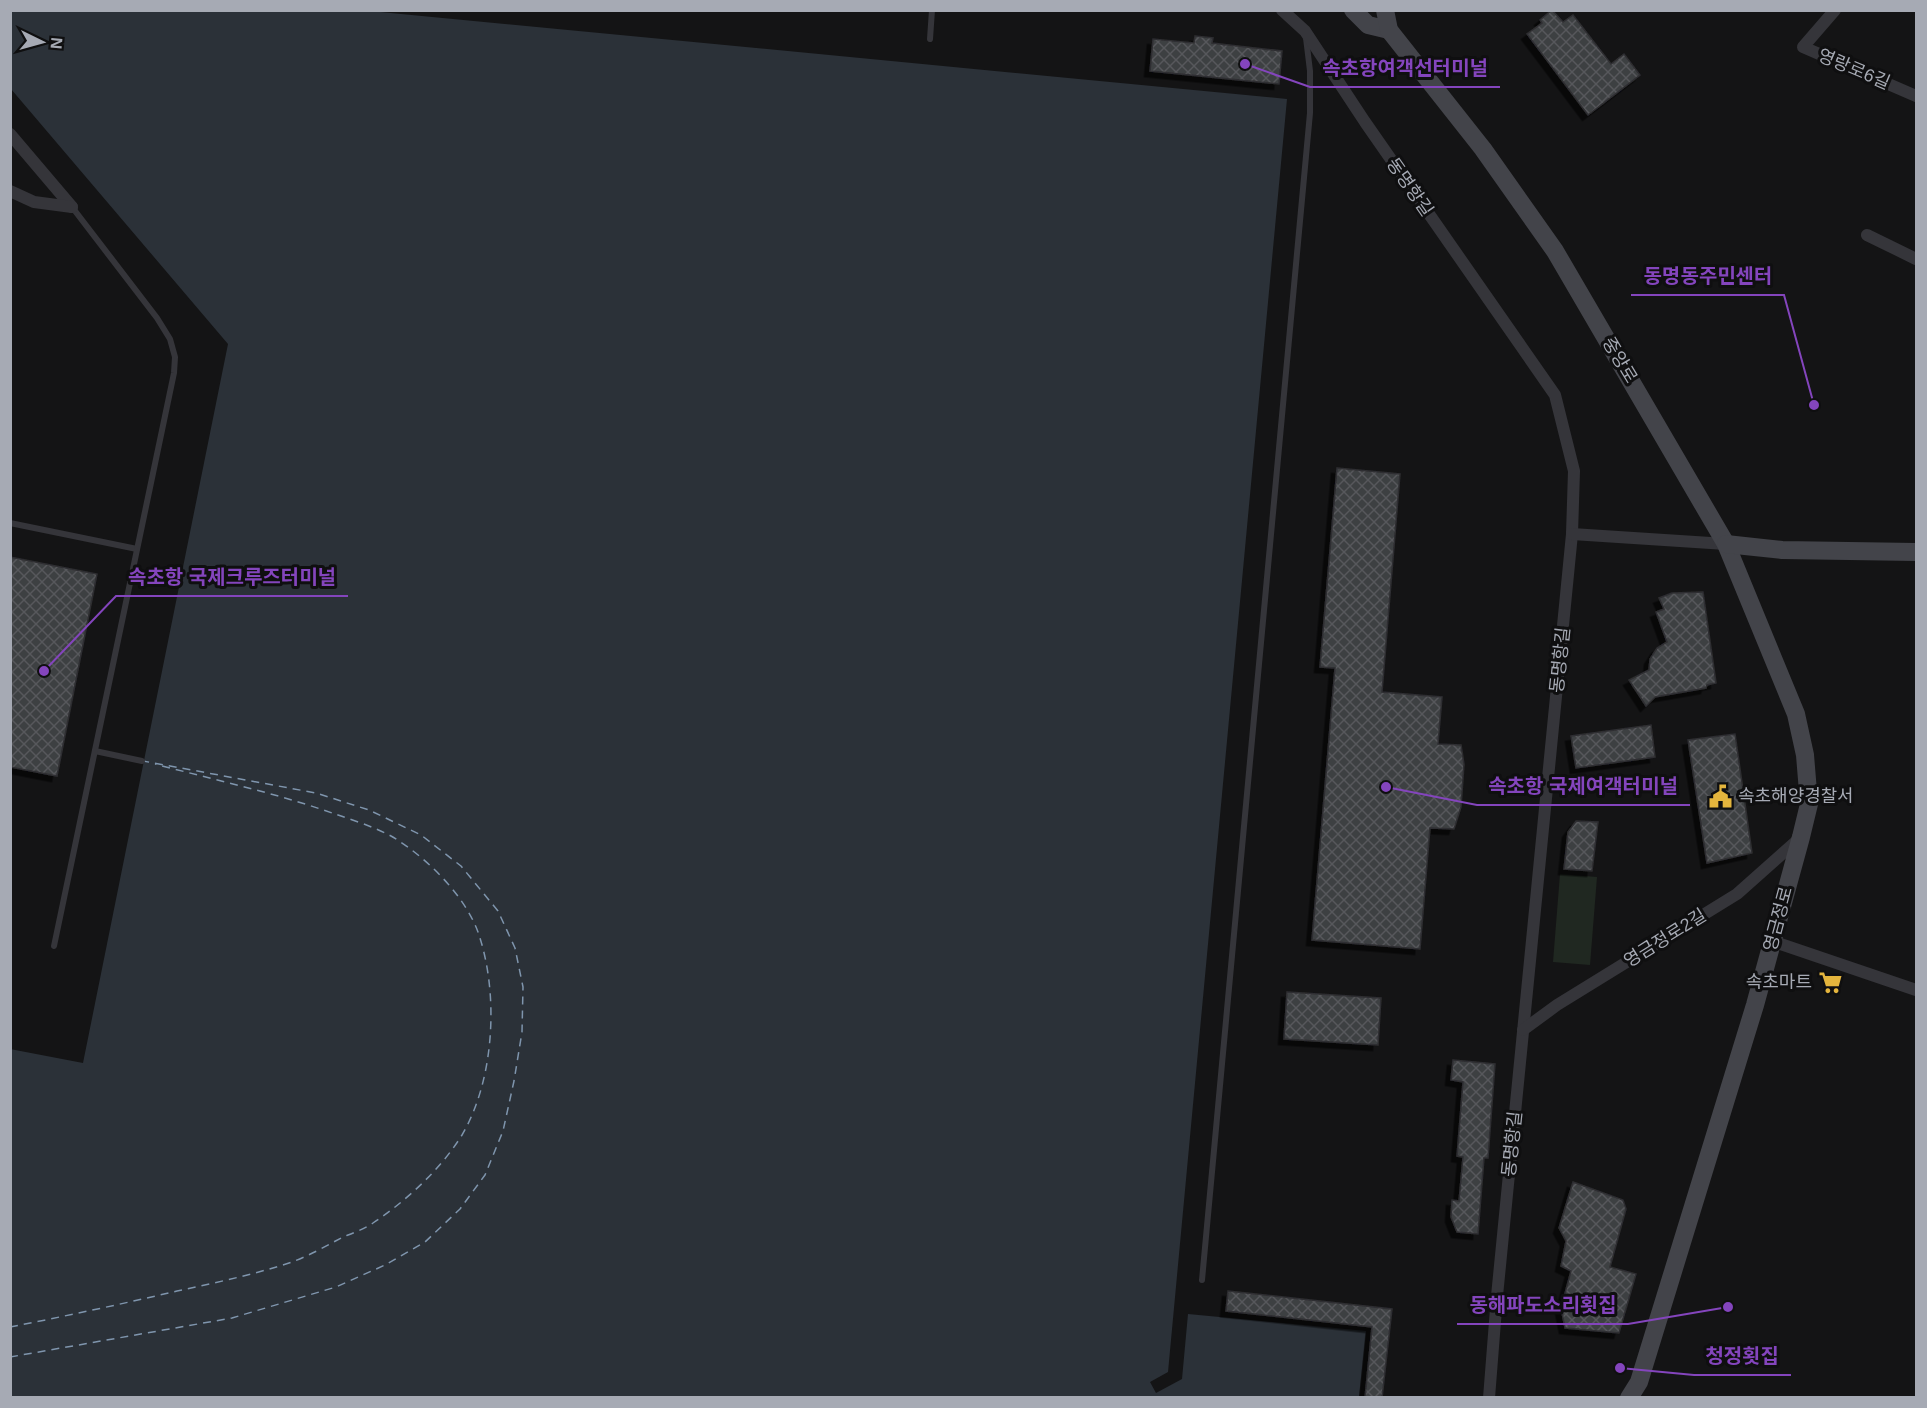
<svg xmlns="http://www.w3.org/2000/svg" width="1927" height="1408" font-family="Arial,'Noto Sans KR',sans-serif">
  <style>
    .green { fill: #202821 }
    .water { fill: #2b3138 }
    .lines { fill: none; stroke-linecap: round; stroke-linejoin: round }
    .ferry { stroke: #7f95ad; stroke-width: 1.5; stroke-dasharray: 8 6; stroke-linecap: butt }
    .building { fill: url(#building-cross-hatch); stroke: #2e2e31; stroke-width: 1.5; filter: url(#shadow) }
    .lane { stroke: #35353a; stroke-width: 6 }
    .street { stroke: #35353a; stroke-width: 12 }
    .secondary { stroke: #43444a; stroke-width: 18 }
    .labels { text-anchor: middle; stroke-width: 6; stroke-linejoin: round; paint-order: stroke }
    .street-label { font-size: 18px; fill: #a6aab4; stroke: #0f0f10 }
    .poi-label { font-size: 18px; fill: #a6aab4; stroke: #0f0f10; text-anchor: start }
    .leader { fill: none; stroke: #8445bd; stroke-width: 2 }
    .callout-dot { fill: #8445bd; stroke: #0f0f10; stroke-width: 2 }
    .callout-label { font-size: 20px; text-anchor: middle; font-weight: bold; fill: #8445bd; stroke: #0f0f10; stroke-width: 6; stroke-linejoin: round; paint-order: stroke }
  </style>
  <defs>
    <pattern id="building-cross-hatch" width="8" height="8" patternUnits="userSpaceOnUse" patternTransform="scale(1.5)"><rect width="8" height="8" fill="#3e3f42"/><path d="M0 0l8 8M0 8l8-8" fill="none" stroke="#57585b"/></pattern>
    <filter id="shadow"><feDropShadow dx="-5.5" dy="5.5" stdDeviation="0" flood-color="#0009"/></filter>
  </defs>
  <rect width="100%" height="100%" fill="#141415"/>
  <polygon class="green" points="1560,874 1597,877 1590,965 1553,962"/>
  <polygon class="water" points="11,11 370,11 1287,99 1168,1372 1150,1382 1156,1393 1182,1379 1188,1314 1366,1331 1359,1397 11,1397 10,1049 83,1063 228,344 11,89"/>
  <g class="lines">
    <g class="ferry">
      <path d="M10,1327C66,1316 122,1304 177,1291C214,1283 252,1275 289,1263C307,1257 326,1246 343,1237C353,1233 364,1229 373,1223C406,1201 441,1169 462,1135C495,1079 499,992 478,932C464,894 425,856 391,836C374,827 353,820 335,814C276,793 215,780 155,764"/>
      <polyline points="10,1357 232,1318 336,1287 385,1265 425,1242 460,1209 485,1175 503,1131 514,1081 522,1032 523,987 515,948 498,911 461,866 421,835 369,810 316,793 143,761"/>
    </g>
  </g>
  <g class="building">
    <polygon points="1552,10 1563,22 1573,15 1611,64 1624,54 1640,75 1588,115 1527,34 1542,23 1540,20"/>
    <polygon points="1195,36 1213,38 1212,43 1282,51 1279,84 1150,71 1153,39 1194,43"/>
    <polygon points="1337,468 1400,474 1382,692 1442,697 1438,744 1461,745 1464,764 1461,807 1454,829 1430,828 1420,949 1312,940 1335,668 1320,667"/>
    <polygon points="10,557 97,574 57,776 10,767"/>
    <polygon points="1703,592 1716,683 1707,685 1706,688 1655,697 1646,706 1629,680 1649,670 1650,659 1657,648 1667,642 1656,612 1664,609 1659,598 1672,593"/>
    <polygon points="1651,725 1655,757 1576,768 1571,736"/>
    <polygon points="1735,734 1752,853 1707,863 1688,740"/>
    <polygon points="1576,821 1598,822 1592,871 1564,869 1568,832"/>
    <polygon points="1287,992 1381,998 1378,1045 1284,1039"/>
    <polygon points="1453,1060 1495,1064 1488,1158 1484,1158 1478,1234 1457,1232 1451,1217 1452,1200 1459,1201 1463,1157 1457,1156 1463,1082 1451,1080"/>
    <polygon points="1573,1182 1623,1200 1626,1209 1610,1267 1636,1274 1619,1333 1565,1328 1561,1308 1571,1271 1561,1266 1566,1241 1559,1228"/>
    <polygon points="1228,1291 1392,1309 1382,1398 1365,1398 1372,1327 1226,1311"/>
  </g>
  <g class="lines">
    <g class="lane">
      <polyline points="930,39 932,10"/>
      <polyline points="10,523 137,549"/>
      <polyline points="95,751 142,761"/>
      <polyline points="54,946 174,373 175,357 170,339 157,318 72,207"/>
      <polyline points="1202,1280 1310,113 1310,71 1306,38"/>
    </g>
    <g class="street">
      <polyline points="1282,10 1305,31 1365,122 1555,395 1574,471 1572,534 1497,1296 1489,1398"/>
      <polyline points="1835,10 1803,47 1916,96"/>
      <polyline points="10,134 72,207"/>
      <polyline points="10,191 34,202 72,207"/>
      <polyline points="1867,235 1916,259"/>
      <polyline points="1572,534 1726,544"/>
      <polyline points="1772,941 1916,990"/>
      <polyline points="1523,1030 1557,1005 1737,894 1800,838"/>
    </g>
    <g class="secondary">
      <polyline points="1353,10 1368,25 1389,30"/>
      <polyline points="1385,10 1389,30 1483,149 1555,251 1726,544 1796,714 1805,755 1809,804 1801,837 1755,1005 1639,1382 1629,1398"/>
      <polyline points="1726,544 1782,550 1916,552"/>
    </g>
  </g>
  <defs>
    <symbol id="civic-bare" viewBox="-9 -9 18 18"><path d="M-.6-6.5H3V-4.5H.6V-3L4-1V1h2V6H-6V1h2V-1L-.6-3ZM-1.2 2.5V6h2.4V2.5Z" fill="#e4b53d" stroke="#0f0f10" stroke-width="2.5" paint-order="stroke"/></symbol>
    <symbol id="supermarket-bare" viewBox="-9 -9 18 18"><path d="M-6-5.5h2.5l.6 2H6L4.5 2H-2.5L-4.4-4H-6ZM-1.5 3.2a1.3 1.3 0 1 0 .1 0ZM3 3.2a1.3 1.3 0 1 0 .1 0Z" fill="#e4b53d" stroke="#0f0f10" stroke-width="2.5" paint-order="stroke"/></symbol>
  </defs>
  <g fill-rule="evenodd">
    <use href="#civic-bare" x="1704" y="780" width="33" height="33"/>
    <use href="#supermarket-bare" x="1814" y="966" width="33" height="33"/>
  </g>
  <g class="labels">
    <g class="street-label">
      <text transform="translate(1854 69) rotate(23)" y="6">영랑로6길</text>
      <text transform="translate(1410 187) rotate(55)" y="6">동명항길</text>
      <text transform="translate(1620 360) rotate(59)" y="6">중앙로</text>
      <text transform="translate(1560 660) rotate(-84)" y="6">동명항길</text>
      <text transform="translate(1778 919) rotate(-75)" y="6">영금정로</text>
      <text transform="translate(1665 938) rotate(-32)" y="6">영금정로2길</text>
      <text transform="translate(1512 1144) rotate(-84)" y="6">동명항길</text>
    </g>
    <g class="poi-label">
      <text x="1738" y="802">속초해양경찰서</text>
      <text x="1812" y="988" text-anchor="end">속초마트</text>
    </g>
  </g>
  <path class="leader" d="M1245 64L1310 87H1500M1814 405L1784 295H1631M44 671L116 596H348M1386 787L1477 805H1690M1728 1307L1628 1324H1457M1620 1368L1694 1375H1791"/>
  <g class="callout-dot">
    <circle cx="1245" cy="64" r="6"/>
    <circle cx="1814" cy="405" r="6"/>
    <circle cx="44" cy="671" r="6"/>
    <circle cx="1386" cy="787" r="6"/>
    <circle cx="1728" cy="1307" r="6"/>
    <circle cx="1620" cy="1368" r="6"/>
  </g>
  <g class="callout-label">
    <text x="1405" y="75">속초항여객선터미널</text>
    <text x="1708" y="283">동명동주민센터</text>
    <text x="232" y="584">속초항 국제크루즈터미널</text>
    <text x="1583" y="793">속초항 국제여객터미널</text>
    <text x="1543" y="1312">동해파도소리횟집</text>
    <text x="1742" y="1363">청정횟집</text>
  </g>
  <rect width="1927" height="1408" fill="none" stroke="#a6aab4" stroke-width="24"/>
  <g transform="translate(42 42) rotate(95)" stroke="#0f0f10" stroke-width="4.5" paint-order="stroke">
  <path d="M0-4.5L10 22L0 15L-10 22Z" fill="#a6aab4"/>
  <text y="-9" font-size="16" font-weight="bold" text-anchor="middle" fill="#a6aab4">N</text>
  </g>
</svg>
